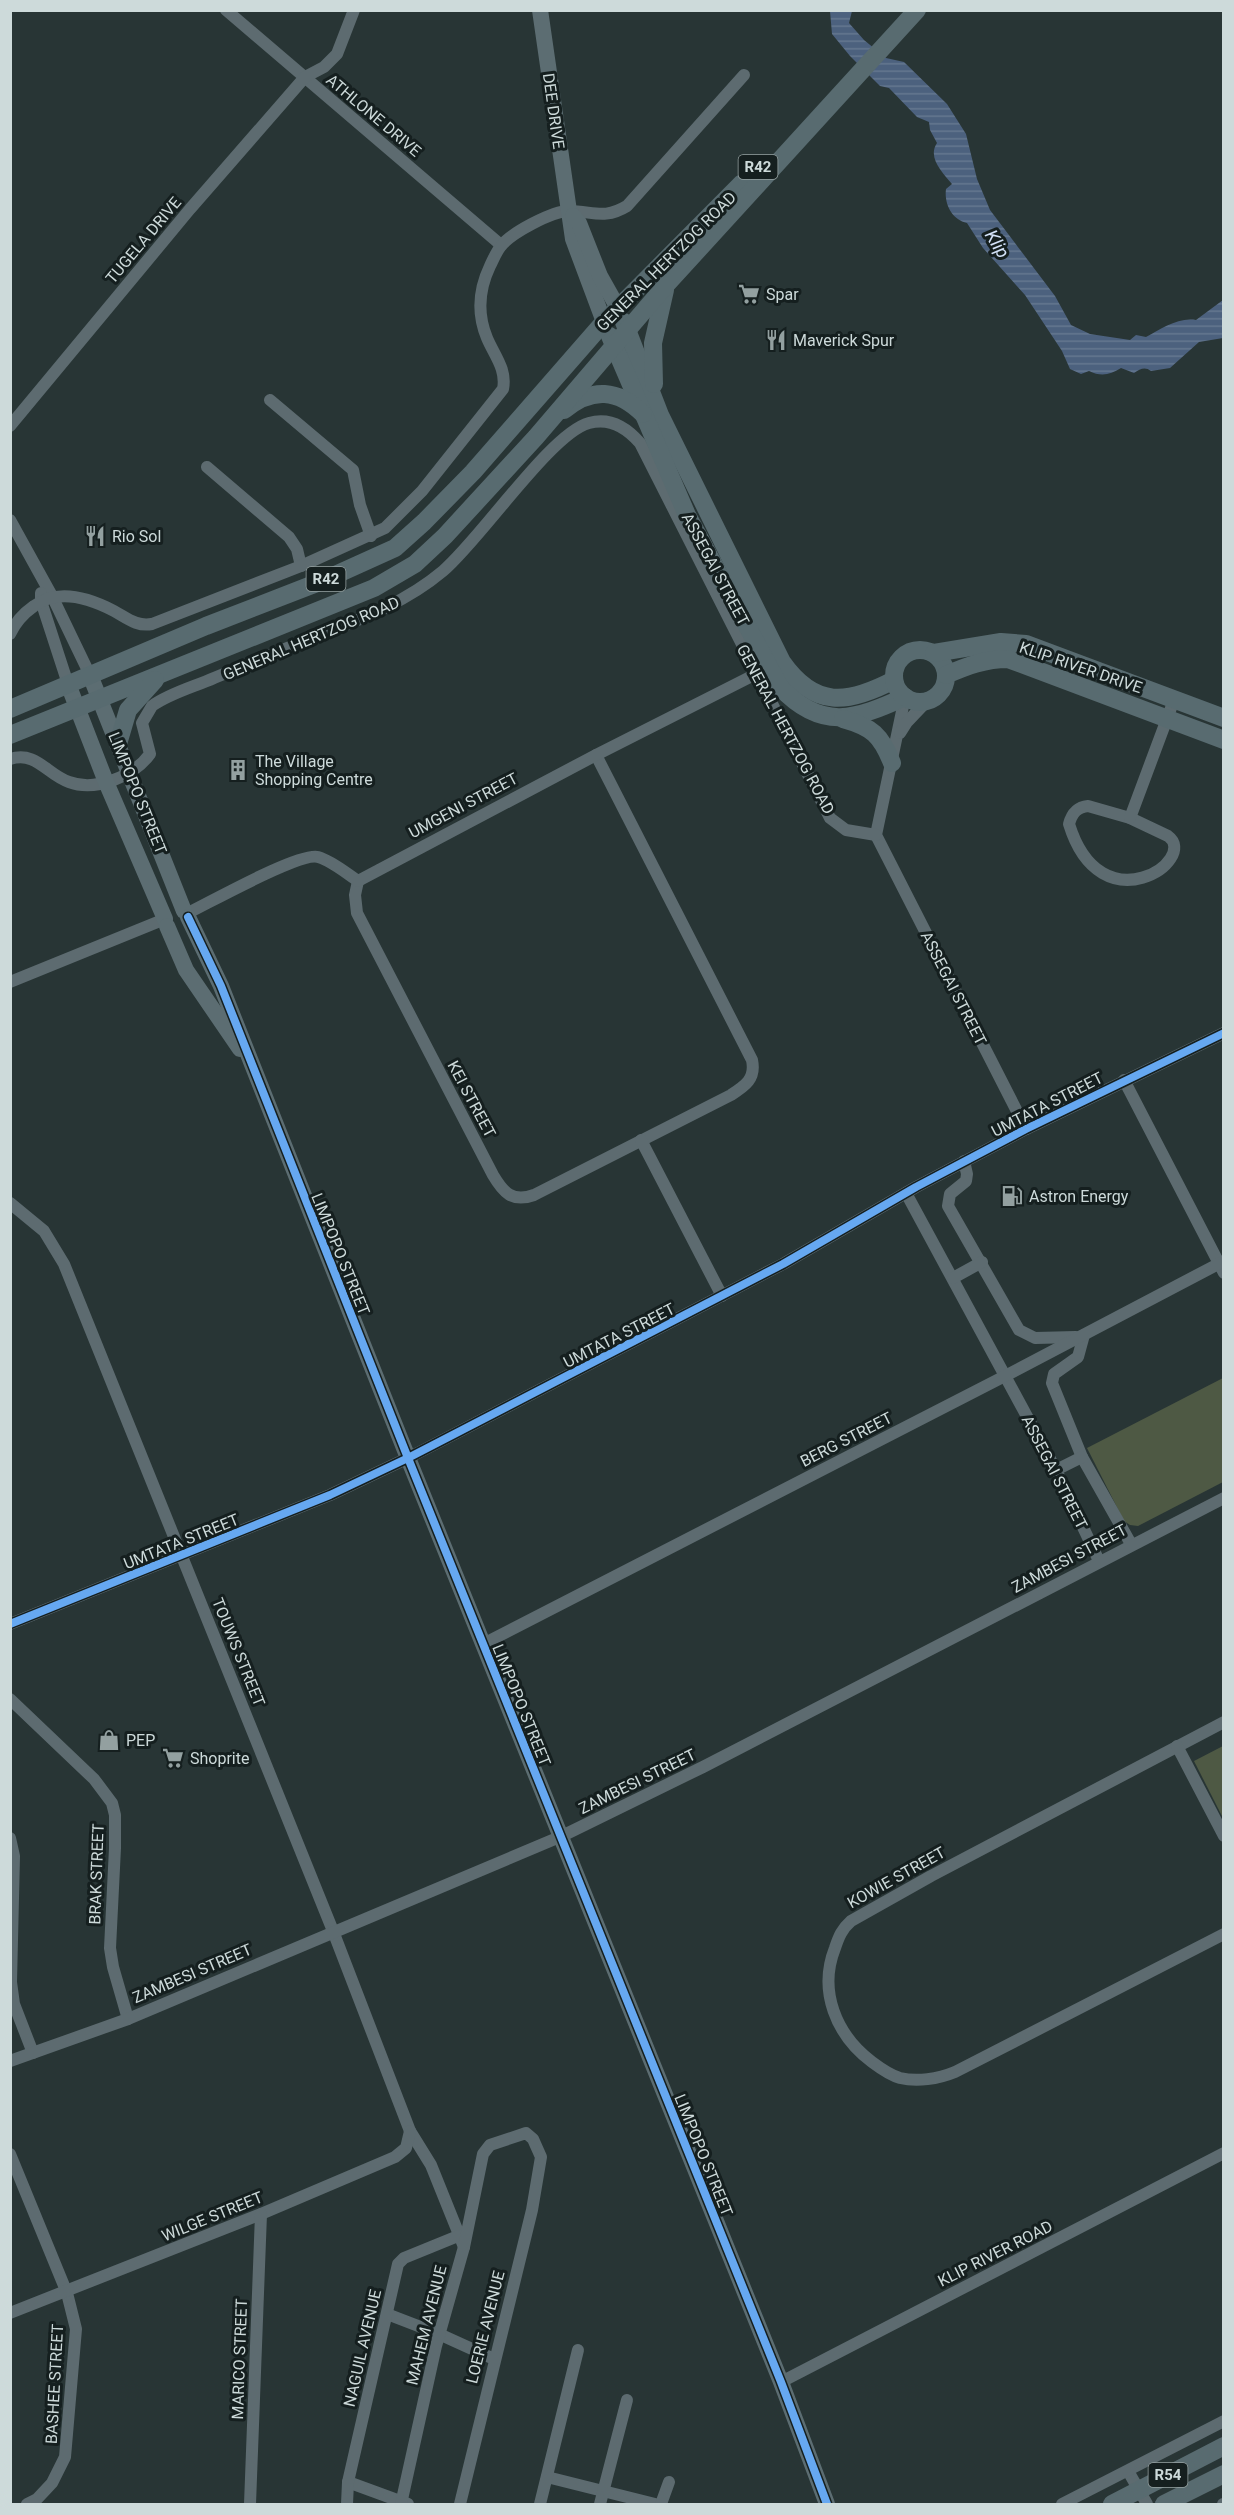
<svg xmlns="http://www.w3.org/2000/svg" width="1234" height="2515" font-family="Roboto,sans-serif">
  <style>
    .green { fill: #4e5944 }
    .water { fill: url(#water-rules) }
    .lines { fill: none; stroke-linecap: round; stroke-linejoin: round }
    .street { stroke: #5d6b70; stroke-width: 12 }
    .secondary { stroke: #5c6d72; stroke-width: 16 }
    .primary { stroke: #586b70; stroke-width: 18 }
    .cycleway-casing { stroke: #151f1f; stroke-width: 11 }
    .cycleway { stroke: #66a8f1; stroke-width: 8 }
    .labels { text-anchor: middle; stroke-width: 6; stroke-linejoin: round; paint-order: stroke }
    .shield { fill: #151f1f; stroke: #96a2a2; stroke-width: 1.5 }
    .shield-label { font-size: 15px; font-weight: bold; fill: #cddada }
    .street-label { font-size: 16px; fill: #cddada; stroke: #151f1f }
    .poi-label { font-size: 16px; fill: #cddada; stroke: #151f1f; text-anchor: start }
    .water-label { font-size: 18px; font-style: italic; fill: #d4e3f9; stroke: #151f1f }
  </style>
  <defs>
    <pattern id="water-rules" width="6" height="5" patternUnits="userSpaceOnUse" patternTransform="scale(1.5)"><rect width="6" height="5" fill="#4c617e"/><path d="M0 2.5h6" fill="none" stroke="#657790"/></pattern>
  </defs>
  <rect width="100%" height="100%" fill="#283535"/>
  <g class="green">
    <polygon points="1223,1378 1223,1482 1138,1526 1130,1525 1124,1521 1087,1448"/>
    <polygon points="1223,1746 1223,1818 1194,1761"/>
  </g>
  <path class="water" d="M830,11H852L849,23L864,40L886,58L904,62L947,104L966,134L977,179L990,210L1055,296L1071,325L1090,334L1130,340L1136,335L1146,337C1161,329 1178,317 1196,320L1223,300V338L1199,342L1170,368L1151,371C1145,366 1140,369 1134,373L1121,368C1110,375 1101,377 1089,371L1081,374L1070,369L1062,351L1025,295L983,248L967,223C952,220 944,204 946,189L952,184C943,173 927,158 937,143L930,130L929,122L917,117L889,88L880,86L850,56L832,34Z"/>
  <g class="lines">
    <g class="street">
      <polyline points="226,10 501,245"/>
      <polyline points="270,400 353,470 360,505 371,536"/>
      <polyline points="10,426 190,209 305,77 324,67 337,54 354,10"/>
      <polyline points="207,467 289,537 297,549 301,566"/>
      <polyline points="10,520 52,596 90,675"/>
      <polyline points="41,593 41,601 68,684"/>
      <path d="M10,634C15,623 24,613 34,606C58,588 89,598 114,611C127,618 137,627 152,624L301,566L385,528L422,491L503,389C507,369 494,355 487,338C477,314 479,289 490,266C493,260 496,252 501,246C511,233 552,211 569,211C593,211 604,220 627,206L744,75"/>
      <polyline points="905,697 876,835 1026,1129"/>
      <polyline points="900,733 907,722 927,701"/>
      <path d="M10,759C37,751 46,774 69,782C96,792 134,776 150,754L142,723L152,706C170,693 194,687 214,678C248,664 281,650 315,637C361,619 405,603 443,571C480,540 551,433 589,423C610,417 627,428 640,443L830,818L846,830L876,835"/>
      <path d="M1088,806L1130,818L1168,836C1200,859 1101,928 1069,824C1072,813 1077,807 1088,806Z"/>
      <polyline points="1130,818 1174,700"/>
      <path d="M358,881L355,895L357,913L493,1175C503,1192 512,1203 534,1195L731,1095C745,1086 756,1079 752,1060L596,755"/>
      <path d="M186,914C209,903 299,852 318,857C332,861 346,873 358,881L596,755L756,674"/>
      <polyline points="10,982 165,919"/>
      <polyline points="1124,1080 1224,1273"/>
      <polyline points="641,1140 722,1296"/>
      <polyline points="964,1161 967,1174 966,1181 950,1194 948,1206 1019,1330 1035,1338 1076,1337"/>
      <polyline points="906,1193 1056,1470 1099,1561"/>
      <polyline points="10,1203 44,1231 64,1264 333,1931 410,2131 431,2165 464,2247"/>
      <polyline points="953,1278 982,1262"/>
      <polyline points="1084,1335 1078,1357 1054,1374 1052,1383 1082,1457 1131,1544"/>
      <polyline points="1056,1470 1082,1457"/>
      <polyline points="10,1624 330,1495 408,1458 783,1264 916,1187 1026,1129 1224,1033"/>
      <polyline points="483,1644 1005,1376 1224,1261"/>
      <polyline points="10,1699 94,1779 112,1803 115,1815 115,1848 110,1948 113,1967 128,2019"/>
      <path d="M1224,1722L931,1876L851,1921C842,1929 839,1936 835,1948C818,1991 836,2035 872,2062C880,2068 889,2075 900,2078C917,2082 938,2079 955,2072L1224,1934"/>
      <polyline points="1177,1746 1224,1836"/>
      <polyline points="10,1838 14,1856 11,1982 14,2004 33,2053"/>
      <polyline points="10,2061 128,2019 562,1836 703,1767 1224,1498"/>
      <polyline points="10,2154 67,2293 76,2329 65,2457 52,2483 37,2499 27,2504"/>
      <polyline points="10,2313 261,2214 395,2157 406,2148 410,2131"/>
      <polyline points="387,2314 439,2334 494,2359"/>
      <polyline points="781,2382 1224,2153"/>
      <polyline points="1128,2471 1147,2504"/>
      <polyline points="547,2477 655,2504"/>
      <polyline points="348,2482 408,2504"/>
      <polyline points="250,2504 261,2214"/>
      <polyline points="347,2504 348,2482 398,2264 404,2258 458,2236"/>
      <polyline points="401,2504 436,2346 464,2247 483,2154 490,2145 526,2133 533,2139 541,2157 532,2210 460,2504"/>
      <polyline points="540,2504 578,2350"/>
      <polyline points="600,2504 627,2400"/>
      <polyline points="661,2504 669,2482"/>
      <polyline points="1062,2504 1224,2421"/>
      <polyline points="1223,2504 1224,2504"/>
    </g>
    <g class="secondary">
      <polyline points="540,10 573,239 604,322"/>
      <polyline points="573,216 579,223 600,276 618,308"/>
      <polyline points="90,675 184,911"/>
      <polyline points="68,684 106,782 165,919"/>
      <polyline points="188,917 221,986 408,1458 781,2382 827,2504"/>
      <polyline points="167,926 186,970 240,1049"/>
    </g>
    <g class="primary">
      <path d="M624,322L660,415L782,662C815,709 848,704 894,680"/>
      <path d="M610,336L687,515L780,687C822,732 856,719 905,697"/>
      <polyline points="654,384 653,343 665,290"/>
      <path d="M564,410C592,387 618,389 643,414"/>
      <circle cx="920" cy="676" r="26"/>
      <polyline points="934,653 1001,642 1026,644 1224,718"/>
      <path d="M946,675C967,666 985,659 1008,659L1224,740"/>
      <polyline points="10,709 206,626 322,581 395,548 424,522 473,472 604,322 742,183"/>
      <path d="M843,719C872,727 881,735 892,763"/>
      <polyline points="10,735 374,588 415,564 445,536 536,437 666,285 917,10"/>
      <polyline points="118,744 128,710 155,680"/>
      <polyline points="1112,2504 1224,2446"/>
      <polyline points="1164,2504 1224,2474"/>
    </g>
    <defs>
      <g id="cycleway">
        <polyline points="188,917 221,986 408,1458 781,2382 827,2504"/>
        <polyline points="10,1624 330,1495 408,1458 783,1264 916,1187 1026,1129 1224,1033"/>
      </g>
    </defs>
    <use href="#cycleway" class="cycleway-casing"/>
    <use href="#cycleway" class="cycleway"/>
  </g>
  <defs>
    <symbol id="supermarket-bare" viewBox="-9 -9 18 18"><path d="M-6-5.5h2.5l.6 2H6L4.5 2H-2.5L-4.4-4H-6ZM-1.5 3.2a1.3 1.3 0 1 0 .1 0ZM3 3.2a1.3 1.3 0 1 0 .1 0Z" fill="#93a0a0" stroke="#151f1f" stroke-width="2.5" paint-order="stroke"/></symbol>
    <symbol id="restaurant-bare" viewBox="-9 -9 18 18"><path d="M-5-6h1v4h1v-4h1v4h1v-4h1v5L-1.5 .5V6h-2V.5L-5-1ZM5-6V6H3V1.5H1.5Q1.5-4 5-6Z" fill="#93a0a0" stroke="#151f1f" stroke-width="2.5" paint-order="stroke"/></symbol>
    <symbol id="building-bare" viewBox="-9 -9 18 18"><path d="M-4-6H4V6H1V3H-1V6H-4ZM-2.5-4.3h1.7v1.8h-1.7ZM.8-4.3h1.7v1.8H.8ZM-2.5-1h1.7V.8h-1.7ZM.8-1h1.7V.8H.8Z" fill="#93a0a0" stroke="#151f1f" stroke-width="2.5" paint-order="stroke"/></symbol>
    <symbol id="fuel-bare" viewBox="-9 -9 18 18"><path d="M-5.5-6h7V0h2V4h1.3V-2.5L3-4.5l.8-.8L6-3V5H2.5V1h-1V6h-7ZM-4.2-4.7v3.2H.2V-4.7Z" fill="#93a0a0" stroke="#151f1f" stroke-width="2.5" paint-order="stroke"/></symbol>
    <symbol id="shop-bare" viewBox="-9 -9 18 18"><path d="M-5-2.5h2.3a2.7 3.5 0 0 1 5.4 0H5L5.5 6h-11ZM-1.5-2.5h3a1.5 2.3 0 0 0-3 0Z" fill="#93a0a0" stroke="#151f1f" stroke-width="2.5" paint-order="stroke"/></symbol>
  </defs>
  <g fill-rule="evenodd">
    <use href="#supermarket-bare" x="734" y="279" width="30" height="30"/>
    <use href="#restaurant-bare" x="761" y="325" width="30" height="30"/>
    <use href="#restaurant-bare" x="80" y="521" width="30" height="30"/>
    <use href="#building-bare" x="223" y="755" width="30" height="30"/>
    <use href="#fuel-bare" x="997" y="1181" width="30" height="30"/>
    <use href="#shop-bare" x="94" y="1725" width="30" height="30"/>
    <use href="#supermarket-bare" x="158" y="1743" width="30" height="30"/>
  </g>
  <g class="labels">
    <g class="shield">
      <rect x="738.5" y="155" width="39" height="24" rx="4.5"/>
      <rect x="306.5" y="567" width="39" height="24" rx="4.5"/>
      <rect x="1148.5" y="2463" width="39" height="24" rx="4.5"/>
    </g>
    <g class="shield-label">
      <text x="758" y="172">R42</text>
      <text x="326" y="584">R42</text>
      <text x="1168" y="2480">R54</text>
    </g>
    <g class="street-label">
      <text transform="translate(554 111) rotate(82)" y="6">DEE DRIVE</text>
      <text transform="translate(374 115) rotate(40)" y="6">ATHLONE DRIVE</text>
      <text transform="translate(143 240) rotate(-50)" y="6">TUGELA DRIVE</text>
      <text transform="translate(666 261) rotate(-45)" y="6">GENERAL HERTZOG ROAD</text>
      <text transform="translate(716 569) rotate(62)" y="6">ASSEGAI STREET</text>
      <text transform="translate(311 638) rotate(-23)" y="6">GENERAL HERTZOG ROAD</text>
      <text transform="translate(1081 667) rotate(19)" y="6">KLIP RIVER DRIVE</text>
      <text transform="translate(786 729) rotate(62)" y="6">GENERAL HERTZOG ROAD</text>
      <text transform="translate(138 793) rotate(68)" y="6">LIMPOPO STREET</text>
      <text transform="translate(463 805) rotate(-28)" y="6">UMGENI STREET</text>
      <text transform="translate(954 988) rotate(63)" y="6">ASSEGAI STREET</text>
      <text transform="translate(472 1099) rotate(62)" y="6">KEI STREET</text>
      <text transform="translate(1047 1104) rotate(-27)" y="6">UMTATA STREET</text>
      <text transform="translate(341 1254) rotate(68)" y="6">LIMPOPO STREET</text>
      <text transform="translate(619 1335) rotate(-27)" y="6">UMTATA STREET</text>
      <text transform="translate(846 1439) rotate(-27)" y="6">BERG STREET</text>
      <text transform="translate(1055 1472) rotate(63)" y="6">ASSEGAI STREET</text>
      <text transform="translate(181 1541) rotate(-22)" y="6">UMTATA STREET</text>
      <text transform="translate(1069 1558) rotate(-28)" y="6">ZAMBESI STREET</text>
      <text transform="translate(239 1652) rotate(68)" y="6">TOUWS STREET</text>
      <text transform="translate(522 1705) rotate(68)" y="6">LIMPOPO STREET</text>
      <text transform="translate(637 1781) rotate(-26)" y="6">ZAMBESI STREET</text>
      <text transform="translate(96 1874) rotate(-88)" y="6">BRAK STREET</text>
      <text transform="translate(896 1877) rotate(-29)" y="6">KOWIE STREET</text>
      <text transform="translate(192 1973) rotate(-23)" y="6">ZAMBESI STREET</text>
      <text transform="translate(704 2155) rotate(68)" y="6">LIMPOPO STREET</text>
      <text transform="translate(212 2216) rotate(-22)" y="6">WILGE STREET</text>
      <text transform="translate(995 2253) rotate(-27)" y="6">KLIP RIVER ROAD</text>
      <text transform="translate(426 2325) rotate(-76)" y="6">MAHEM AVENUE</text>
      <text transform="translate(485 2327) rotate(-76)" y="6">LOERIE AVENUE</text>
      <text transform="translate(362 2348) rotate(-77)" y="6">NAGUIL AVENUE</text>
      <text transform="translate(239 2359) rotate(-88)" y="6">MARICO STREET</text>
      <text transform="translate(54 2384) rotate(-87)" y="6">BASHEE STREET</text>
    </g>
    <g class="poi-label">
      <text x="766" y="300">Spar</text>
      <text x="793" y="346">Maverick Spur</text>
      <text x="112" y="542">Rio Sol</text>
      <text x="255" y="767">The Village<tspan x="255" dy="18">Shopping Centre</tspan></text>
      <text x="1029" y="1202">Astron Energy</text>
      <text x="126" y="1746">PEP</text>
      <text x="190" y="1764">Shoprite</text>
    </g>
    <g class="water-label">
      <text transform="translate(997 244) rotate(58)" y="6">Klip</text>
    </g>
  </g>
  <rect width="1234" height="2515" fill="none" stroke="#cddada" stroke-width="24"/>
</svg>
